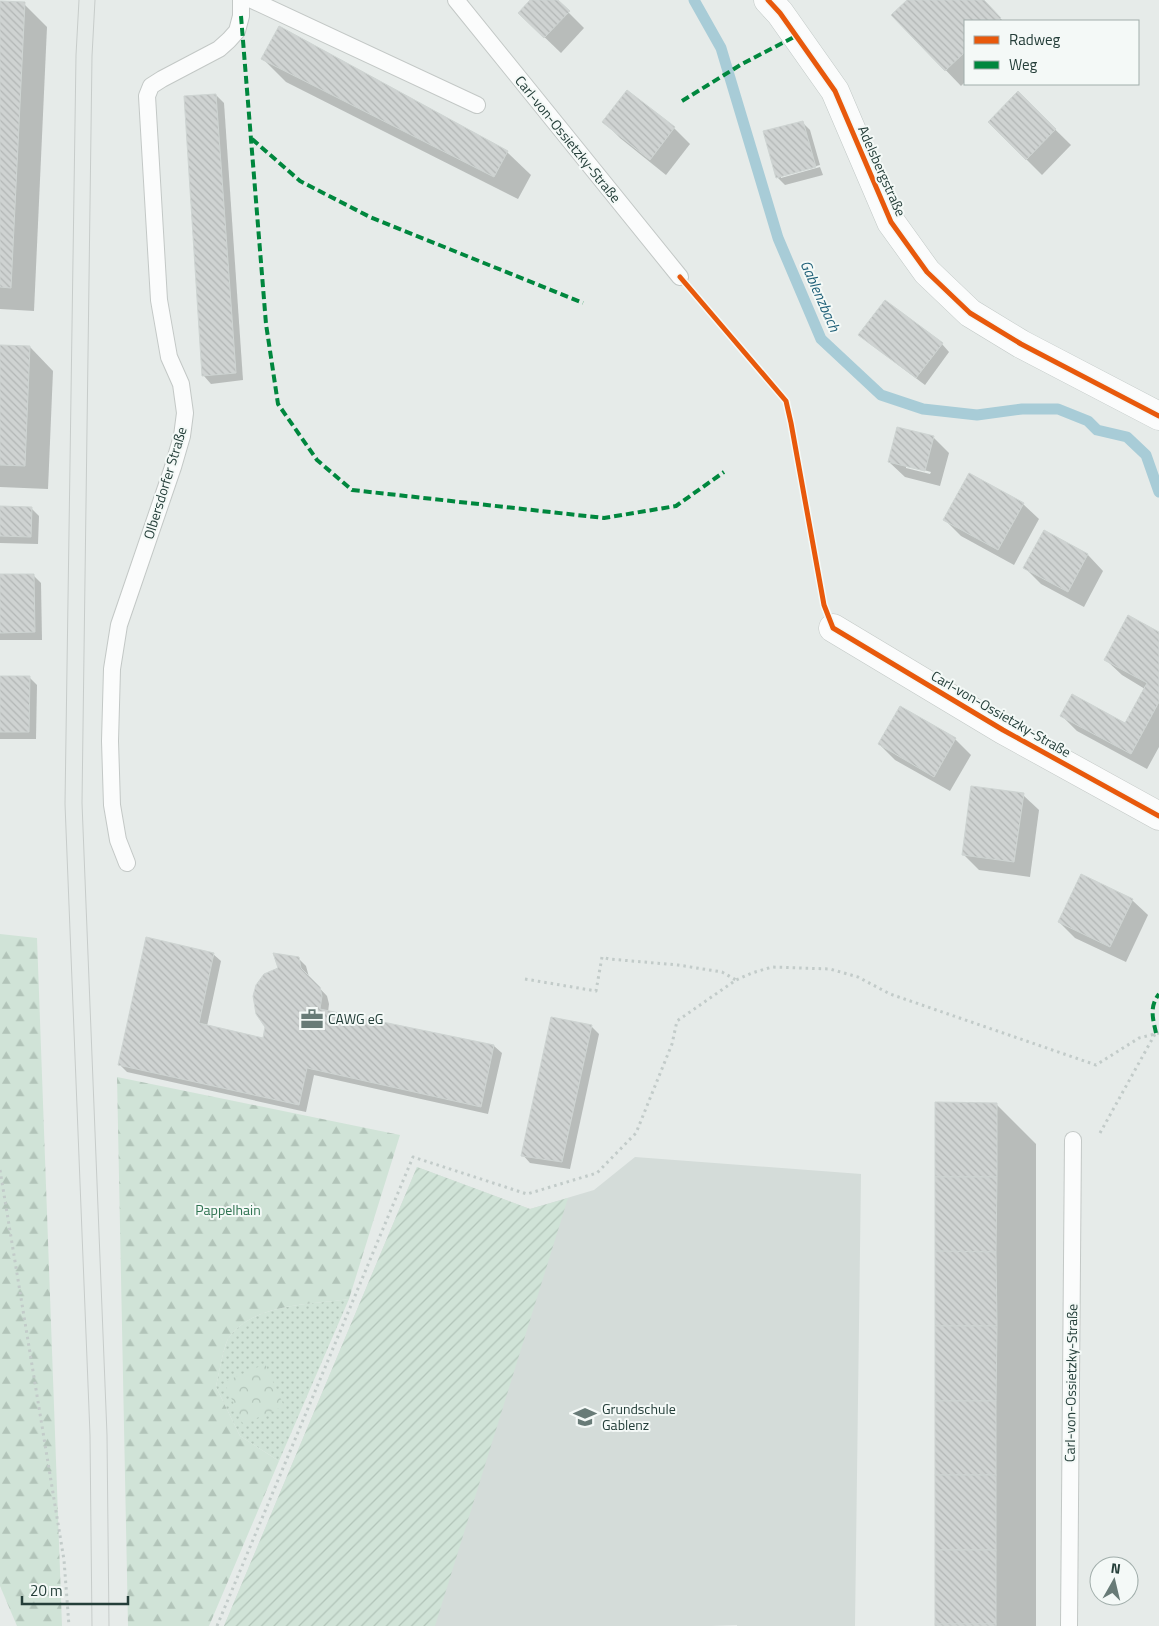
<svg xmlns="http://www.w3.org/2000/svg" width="1159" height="1626" font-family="'Titillium Web',sans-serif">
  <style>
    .built { fill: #d4dcd9 }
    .grass { fill: url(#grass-dots) }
    .forest { fill: url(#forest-firs) }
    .park { fill: url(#park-crowns) }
    .garden { fill: url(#garden-furrows) }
    .shadow { fill: #0003; fill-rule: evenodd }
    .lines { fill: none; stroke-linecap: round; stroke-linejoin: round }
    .stream { stroke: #a8ccd7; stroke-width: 11 }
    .building { fill: url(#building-back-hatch); stroke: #ced4d2 }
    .lane-casing { stroke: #c3c8c6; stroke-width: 18 }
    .street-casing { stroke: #c3c8c6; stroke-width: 29 }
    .secondary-casing { stroke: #c1c8c6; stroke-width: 29 }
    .path { stroke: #c2cbc9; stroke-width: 3; stroke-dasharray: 2.5 4; stroke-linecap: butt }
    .lane { stroke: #fbfcfc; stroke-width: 16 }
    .street { stroke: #fbfcfc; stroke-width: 28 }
    .secondary { stroke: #fbfcfc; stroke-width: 28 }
    .tram { stroke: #c7ccca; stroke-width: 1 }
    .quiet { stroke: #00873e; stroke-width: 4; stroke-dasharray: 8 4; stroke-linecap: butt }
    .cycleway-casing { stroke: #f4f9f7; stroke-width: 8 }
    .cycleway { stroke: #e8590c; stroke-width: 5 }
    .labels { text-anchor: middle; stroke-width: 4; stroke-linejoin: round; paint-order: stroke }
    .street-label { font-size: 14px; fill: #243e39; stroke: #f4f9f7 }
    .poi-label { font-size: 14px; fill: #243e39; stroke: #f4f9f7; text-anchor: start }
    .park-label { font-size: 14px; fill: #2f7351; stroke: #f4f9f7 }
    .water-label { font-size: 15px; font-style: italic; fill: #206078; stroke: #f4f9f7 }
  </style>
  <defs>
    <pattern id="grass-dots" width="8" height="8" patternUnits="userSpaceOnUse" patternTransform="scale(1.25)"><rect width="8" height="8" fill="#d0e3d7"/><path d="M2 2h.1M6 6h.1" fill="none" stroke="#b2c4b9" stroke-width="1.8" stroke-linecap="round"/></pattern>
    <pattern id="forest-firs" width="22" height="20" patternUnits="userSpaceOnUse" patternTransform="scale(1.25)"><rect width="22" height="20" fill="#d0e3d7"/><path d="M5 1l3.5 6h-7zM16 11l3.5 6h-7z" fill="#b2c4b9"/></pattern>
    <pattern id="park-crowns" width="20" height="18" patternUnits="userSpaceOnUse" patternTransform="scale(1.25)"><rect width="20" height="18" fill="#d0e3d7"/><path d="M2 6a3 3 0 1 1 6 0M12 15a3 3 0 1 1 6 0" fill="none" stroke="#b2c4b9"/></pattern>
    <pattern id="garden-furrows" width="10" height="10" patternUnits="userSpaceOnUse" patternTransform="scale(1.25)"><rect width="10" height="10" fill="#d0e3d7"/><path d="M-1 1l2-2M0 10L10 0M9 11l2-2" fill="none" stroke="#b2c4b9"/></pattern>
    <pattern id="building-back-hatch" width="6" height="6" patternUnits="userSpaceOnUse" patternTransform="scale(1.25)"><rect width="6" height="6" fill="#cfd3d2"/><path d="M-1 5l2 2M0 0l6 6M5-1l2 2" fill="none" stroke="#b2b6b5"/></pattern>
  </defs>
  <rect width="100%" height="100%" fill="#e6ebe9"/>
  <polygon class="built" points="635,1157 861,1174 855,1626 737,1626 737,1625 711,1626 224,1626 417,1167 530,1209 594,1190"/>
  <path class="grass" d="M349,1299L279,1461L240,1436L216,1387C218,1377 224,1346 228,1339C252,1303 310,1305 349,1299Z"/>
  <g class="forest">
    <polygon points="0,934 37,938 62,1626 17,1626 0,1586"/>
    <path d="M117,1077L400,1135L349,1299C310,1305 252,1303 228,1339C224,1345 218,1378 216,1387L240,1436L279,1461L209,1626H128Z"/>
  </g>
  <polygon class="park" points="265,1364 284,1406 243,1424 224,1382"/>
  <polygon class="garden" points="417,1167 530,1209 568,1198 435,1626 224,1626"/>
  <g class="shadow">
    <polygon points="532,0 556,0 584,28 561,53 535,28"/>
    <polygon points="909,0 983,0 1003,21 965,21 965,82 961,86 893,15"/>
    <polygon points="0,3 24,4 47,27 34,311 0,309"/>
    <polygon points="263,59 507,152 531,175 518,199 286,82"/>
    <polygon points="628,92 674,128 690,144 666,175 620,138 604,122"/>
    <polygon points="1018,93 1071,145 1042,175 989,122"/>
    <polygon points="216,95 224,103 243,380 211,384 204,376"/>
    <polygon points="802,122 810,130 820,165 781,176 781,178 820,167 823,175 785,185 777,177"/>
    <polygon points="868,342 942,344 949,352 925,385"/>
    <polygon points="0,346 30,347 53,371 48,489 0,487"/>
    <path d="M933,437L949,453L940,486L905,477L889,462ZM906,465L931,472L930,474L906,468Z"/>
    <polygon points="1023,504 1039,519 1014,565 961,536 945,520"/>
    <polygon points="0,507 31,508 39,516 38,544 0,543"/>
    <polygon points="1044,532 1088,555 1103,571 1084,607 1041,584 1025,568"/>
    <polygon points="33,575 41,583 42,640 0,640 0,576"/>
    <polygon points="1159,633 1159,747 1147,769 1077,731 1062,716 1126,724 1145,689 1122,675 1106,660"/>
    <polygon points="0,677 29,677 37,685 36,739 0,739"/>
    <polygon points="955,739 971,755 950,791 895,760 879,744"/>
    <polygon points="1023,795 1039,810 1030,877 979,870 963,854"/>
    <polygon points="1132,900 1148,915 1126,962 1075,938 1059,922"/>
    <polygon points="213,954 221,961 207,1026 264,1039 298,958 306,966 309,977 327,996 329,1004 328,1012 494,1046 502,1053 488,1114 314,1075 306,1112 127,1072 119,1064"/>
    <polygon points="591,1026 599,1034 570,1169 530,1163 523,1155"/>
    <polygon points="996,1104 1036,1144 1036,1626 936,1626"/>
  </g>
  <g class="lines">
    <polyline class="stream" points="694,0 721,48 778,238 821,339 881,395 923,409 977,415 1022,409 1058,409 1088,421 1097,430 1127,437 1146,455 1159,492"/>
  </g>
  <g class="building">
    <polygon points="530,0 558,0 570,11 544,38 518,13"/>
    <polygon points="907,0 984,0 1001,18 998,21 965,21 965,52 945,71 891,15"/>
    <polygon points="0,1 25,2 11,288 0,287"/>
    <polygon points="279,26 508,151 494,177 261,59"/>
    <polygon points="627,90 675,127 650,160 602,122"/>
    <polygon points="1018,91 1056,129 1026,160 988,122"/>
    <polygon points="216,94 236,373 202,376 184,96"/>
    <polygon points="803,121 816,167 776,178 763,131"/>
    <polygon points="885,300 943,343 916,378 858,335"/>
    <polygon points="0,345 30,346 25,466 0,465"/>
    <polygon points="897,427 934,436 925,471 888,462"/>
    <polygon points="969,473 1024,503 998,550 943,520"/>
    <polygon points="0,506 32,507 31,537 0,536"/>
    <polygon points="1044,530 1088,554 1068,592 1023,568"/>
    <polygon points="0,574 34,574 35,632 0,633"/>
    <polygon points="1128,615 1159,632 1159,702 1131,754 1060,716 1072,694 1125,723 1147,683 1104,660"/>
    <polygon points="0,676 30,676 29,732 0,732"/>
    <polygon points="900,706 956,738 934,777 878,744"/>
    <polygon points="971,786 1024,793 1014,862 962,855"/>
    <polygon points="1081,874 1133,899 1110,947 1058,922"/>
    <polygon points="146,937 214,953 199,1023 263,1038 265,1027 256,1014 253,996 256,985 264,974 278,968 273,953 299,957 301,968 320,987 322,996 320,1009 494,1045 481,1107 307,1068 299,1105 118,1065"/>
    <polygon points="551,1017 592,1025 562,1162 521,1156"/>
    <polygon points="935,1102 997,1103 997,1177 935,1177"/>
    <polygon points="935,1177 997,1177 996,1252 935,1251"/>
    <polygon points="935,1251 996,1252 997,1326 935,1326"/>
    <polygon points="935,1326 997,1326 996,1401 935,1401"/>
    <rect x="935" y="1401" width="61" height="74"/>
    <rect x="935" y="1475" width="61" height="75"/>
    <rect x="935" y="1550" width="61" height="74"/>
    <rect x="935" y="1624" width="61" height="2"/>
  </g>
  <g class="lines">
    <defs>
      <g id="lane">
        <polyline points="252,0 477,105"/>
        <polyline points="456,0 680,277"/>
        <polyline points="127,863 118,840 112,805 110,741 112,669 119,625 173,467 182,436 185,413 181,384 169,357 159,300 147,96 151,86 162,79 219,49 229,40 237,31 241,16 241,0"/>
        <polyline points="1069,1626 1073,1140"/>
      </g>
      <polyline id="street" points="833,628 1003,730 1159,816"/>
      <polyline id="secondary" points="768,0 780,13 835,91 891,222 927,272 970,313 1021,344 1159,416"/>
    </defs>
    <use href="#lane" class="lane-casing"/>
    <use href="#street" class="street-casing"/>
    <use href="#secondary" class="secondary-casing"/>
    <g class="path">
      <polyline points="525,979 596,991 602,957 609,959 678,965 722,972 736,980"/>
      <polyline points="1100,1133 1155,1034"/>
      <polyline points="0,1170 64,1560 69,1626"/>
      <polyline points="217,1626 413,1157 527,1194 597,1173 636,1133 672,1044 677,1021 736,980 752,973 772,967 830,969 858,977 890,994 1096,1065 1139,1038 1159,1033"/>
    </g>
    <use href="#lane" class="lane"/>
    <use href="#street" class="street"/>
    <use href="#secondary" class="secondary"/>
    <g class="tram">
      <polyline points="79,0 76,55 65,804 90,1435 92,1626"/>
      <polyline points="95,0 92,56 82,803 107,1435 109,1626"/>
    </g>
    <g class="quiet">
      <polyline points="241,16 266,324 278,404 317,460 352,490 604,518 676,506 724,472"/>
      <polyline points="682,101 742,64 796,36"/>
      <polyline points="252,139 300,181 370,217 583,303"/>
      <path d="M1156,1033C1153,1019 1149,1007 1159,994"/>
    </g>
    <defs>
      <g id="cycleway">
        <polyline points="768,0 780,13 835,91 891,222 927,272 970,313 1021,344 1159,416"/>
        <polyline points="680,277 786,401 791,423 824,605 833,628 1003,730 1159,816"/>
      </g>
    </defs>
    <use href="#cycleway" class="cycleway-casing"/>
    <use href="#cycleway" class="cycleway"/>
  </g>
  <defs>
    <symbol id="office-bare" viewBox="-9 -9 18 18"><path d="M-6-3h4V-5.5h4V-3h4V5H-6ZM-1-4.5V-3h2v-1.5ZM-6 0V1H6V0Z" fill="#687b77" stroke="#f4f9f7" stroke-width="2.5" paint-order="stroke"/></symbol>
    <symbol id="school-bare" viewBox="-9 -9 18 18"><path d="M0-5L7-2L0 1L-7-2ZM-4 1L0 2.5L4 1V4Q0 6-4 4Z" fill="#687b77" stroke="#f4f9f7" stroke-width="2.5" paint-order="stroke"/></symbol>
  </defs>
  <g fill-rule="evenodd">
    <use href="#office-bare" x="296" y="1003" width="32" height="32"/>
    <use href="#school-bare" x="569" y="1401" width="32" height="32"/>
  </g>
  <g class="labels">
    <g class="street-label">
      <text transform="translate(568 139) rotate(51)" y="5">Carl-von-Ossietzky-Straße</text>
      <text transform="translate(882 171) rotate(66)" y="5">Adelsbergstraße</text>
      <text transform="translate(165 483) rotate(-73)" y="5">Olbersdorfer Straße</text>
      <text transform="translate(1001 714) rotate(30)" y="5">Carl-von-Ossietzky-Straße</text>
      <text transform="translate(1071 1383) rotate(-89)" y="5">Carl-von-Ossietzky-Straße</text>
    </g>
    <g class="poi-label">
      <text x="328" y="1024">CAWG eG</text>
      <text x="602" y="1414">Grundschule<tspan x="602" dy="16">Gablenz</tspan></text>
    </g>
    <g class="park-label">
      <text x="228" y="1215">Pappelhain</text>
    </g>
    <g class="water-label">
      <text transform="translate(820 296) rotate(66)" y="5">Gablenzbach</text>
    </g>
  </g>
  <rect x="964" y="20" width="175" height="65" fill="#f4f9f7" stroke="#a1aeab"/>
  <rect x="974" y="36" width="25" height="8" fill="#e8590c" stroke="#a1aeab"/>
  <text x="1009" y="45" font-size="15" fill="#243e39">Radweg</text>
  <rect x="974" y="61" width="25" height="8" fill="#00873e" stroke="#a1aeab"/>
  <text x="1009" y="70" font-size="15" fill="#243e39">Weg</text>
  <g transform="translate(1114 1581) rotate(8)"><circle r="24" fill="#f4f9f7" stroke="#a1aeab"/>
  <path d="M0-4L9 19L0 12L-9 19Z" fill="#687b77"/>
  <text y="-8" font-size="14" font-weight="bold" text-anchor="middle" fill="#243e39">N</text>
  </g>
  <path d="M22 1596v8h106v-8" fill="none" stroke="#243e39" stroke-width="2.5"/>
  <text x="30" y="1596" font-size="15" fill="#243e39" stroke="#f4f9f7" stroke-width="4" paint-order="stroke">20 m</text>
</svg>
